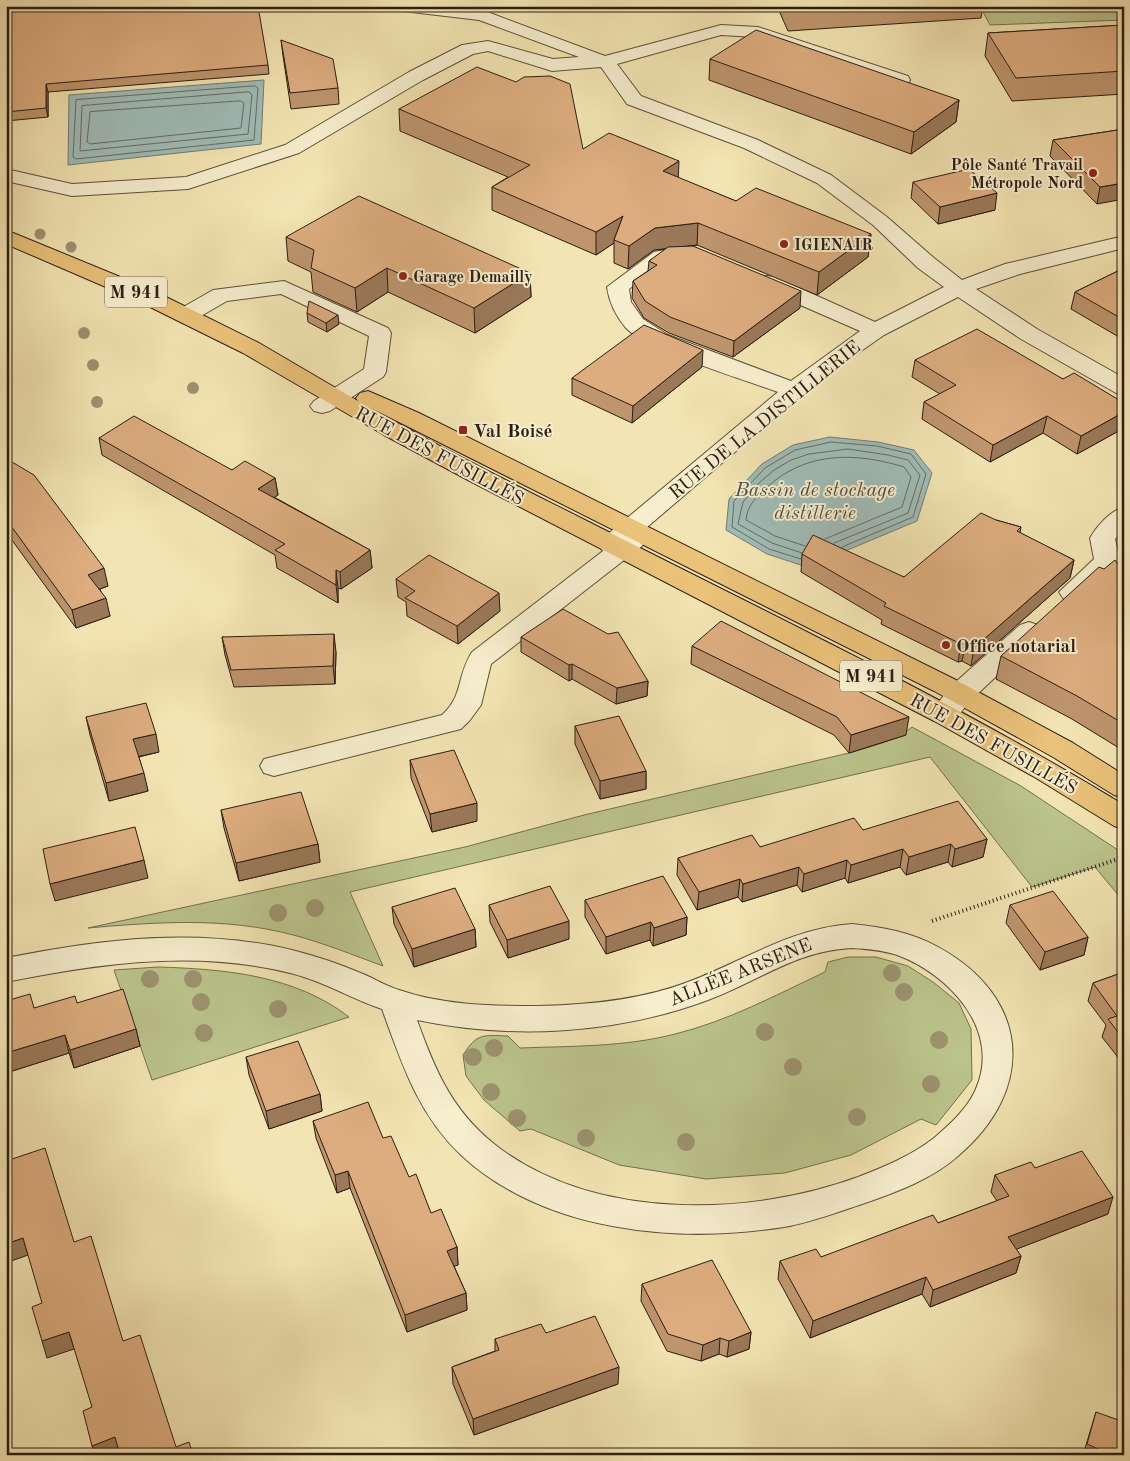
<svg xmlns="http://www.w3.org/2000/svg" width="1130" height="1461" font-family="'Old Standard TT',serif">
  <style>
    .green { fill: #bbc48c; stroke: #747050 }
    .water { fill: #a0bcb7; stroke: #727c76 }
    .lines { fill: none; stroke-linecap: round; stroke-linejoin: round }
    .shore { stroke: #666c66; stroke-width: 1 }
    .minor-casing { stroke: #5e4f3c; stroke-width: 2 }
    .major-casing { stroke: #2c1d14; stroke-width: 2 }
    .path { stroke: #2c1d14; stroke-width: 4; stroke-dasharray: 1 3; stroke-linecap: butt }
    .minor { fill: #f7eece; fill-rule: evenodd }
    .major { fill: #eac27a; fill-rule: evenodd }
    .tree { fill: #9d926f }
    .wall { fill: #be956d; stroke: #2c1d14 }
    .shaded-wall { fill: #9b7959; stroke: #2c1d14 }
    .building { fill: #ddad7f; stroke: #2c1d14 }
    .poi-dot { fill: #8f2418; stroke: #f7eece; stroke-width: 2 }
    .labels { text-anchor: middle; stroke-width: 4; stroke-linejoin: round; paint-order: stroke }
    .far-poi-label { font-size: 16px; font-weight: bold; fill: #2c1d14; stroke: #f7eece; text-anchor: start }
    .shield { fill: #f7eece; stroke: #695c4c; stroke-width: 1 }
    .shield-label { font-size: 18px; font-weight: bold; fill: #2c1d14 }
    .street-label { font-size: 19px; fill: #2c1d14; stroke: #f7eece }
    .poi-label { font-size: 19px; font-weight: bold; fill: #2c1d14; stroke: #f7eece; text-anchor: start }
    .water-label { font-size: 20px; font-style: italic; fill: #4f4d45; stroke: #f7eece }
  </style>
  <rect width="100%" height="100%" fill="#f3e5b3"/>
  <filter id="stains"><feTurbulence type="fractalNoise" baseFrequency=".004" numOctaves="4"/><feColorMatrix values="0 0 0 0 .2 0 0 0 0 .09 0 0 0 0 .02 0 0 0 .5 -.17"/></filter>
  <radialGradient id="worn" r=".72"><stop offset=".6" stop-color="#630" stop-opacity="0"/><stop offset="1" stop-color="#630" stop-opacity=".3"/></radialGradient>
  <g class="green">
    <polygon points="980,6 1124,6 1124,20 990,25"/>
    <path d="M912,727L1021,786L1124,854V902L1095,867L1032,887L930,757L350,892L383,966C353,955 324,943 293,935C226,917 157,922 88,928L465,847L584,815L849,753C870,746 895,742 912,727Z"/>
    <path d="M848,957H876L908,966L933,982L959,1003L971,1029L972,1080L936,1125L921,1119L851,1155L785,1173L706,1179L619,1165L531,1129L520,1131L484,1100L466,1076L463,1055C477,1033 483,1035 508,1036L520,1048C572,1046 625,1047 675,1034C728,1021 776,995 825,972L828,962Z"/>
    <path d="M158,967C224,969 295,975 349,1017L152,1080L114,970Z"/>
  </g>
  <g class="water">
    <polygon points="264,80 261,144 68,165 69,95"/>
    <polygon points="830,437 878,442 914,450 932,473 917,521 807,567 767,554 726,530 729,499 762,464 793,445"/>
  </g>
  <g class="lines">
    <g class="shore">
      <polygon points="255,86 258,88 254,140 76,159 73,157 76,100"/>
      <polygon points="249,92 252,95 248,134 80,151 82,106"/>
      <polygon points="241,101 244,103 241,128 90,144 87,142 90,112"/>
      <path d="M805,546L775,536L746,520C747,506 756,497 766,488C806,451 855,452 904,467L911,477L902,507L825,539"/>
      <polyline points="802,553 772,543 738,524 743,502 758,484 774,470 791,460 809,454 848,449 888,455 908,460 920,475 908,513 834,543"/>
      <polyline points="801,559 769,549 732,527 734,501 765,468 795,450 831,442 877,446 911,454 926,474 913,517 842,547"/>
    </g>
    <defs>
      <g id="minor">
        <path d="M394,6H452L482,10L605,56L721,25L758,27L908,76L910,80L908,84L901,86L756,37L721,35L617,64L641,96L758,140L831,175L887,217L934,258L962,280L1005,264L1124,236V248L1020,274L976,289L1037,329L1124,378V395L1116,393L1021,339L958,297L884,335L817,382L639,534L645,540L642,546L491,664L481,705L470,720L461,729L274,776L264,773L260,766L264,759L442,715C464,695 456,677 472,652L603,551L598,545L602,539L778,392C745,380 647,350 626,328C616,316 609,302 607,287L654,252L682,247L689,249L693,253L689,257L667,261L629,289L631,302L643,319L668,335L791,381L860,331L759,287L756,282L759,277L767,276L775,277L875,322L944,287L918,268L873,225L817,183L744,148L627,104L601,67L552,71L488,51L473,54L423,80L299,153L188,189L72,196L6,181V169L72,184L186,177L285,145L409,72L462,45L488,41L553,59L579,57L479,20L403,11L397,10Z"/>
        <polygon points="284,281 388,328 391,333 386,372 383,377 330,411 322,413 314,411 310,406 314,401 364,369 369,336 281,294 227,301 194,320 186,322 178,320 175,315 178,310 213,290"/>
        <path d="M1124,507V530L1115,539L1120,561L1116,567C1101,580 1084,604 1063,598L1059,592L1094,559L1090,538C1097,526 1110,511 1124,507Z"/>
        <polygon points="1029,622 1038,625 1042,631 1038,637 970,701 954,721 944,723 934,721 930,714 950,687 1020,625"/>
        <path d="M852,924C882,927 911,932 938,947C1030,997 1037,1089 958,1156C932,1179 897,1192 865,1203C838,1212 812,1222 784,1227C677,1244 544,1232 461,1155C418,1114 402,1064 382,1009C352,999 325,982 294,974C198,949 101,963 6,982V958C101,939 197,927 292,950C316,956 340,964 363,974C375,979 386,986 399,990C442,1005 492,1006 537,1006C588,1005 641,1000 688,982C744,961 791,928 852,924ZM852,948C867,949 882,950 897,955C949,974 1003,1031 975,1091C967,1109 949,1125 934,1138C911,1156 884,1167 858,1177C749,1217 599,1220 502,1150C454,1115 436,1073 417,1020C512,1040 617,1034 708,1000C760,981 794,951 852,948Z"/>
      </g>
      <path id="major" d="M6,230L152,290L259,343L358,401L356,398L360,393L368,391L419,413L954,679L1073,743L1124,775V798L1114,795L1053,757L934,691L371,408C440,448 512,483 583,519C765,612 950,699 1124,805V829L1114,826L1036,778L934,721L466,479L384,435L243,353L136,300L6,244Z"/>
    </defs>
    <use href="#minor" class="minor-casing"/>
    <use href="#major" class="major-casing"/>
    <polyline class="path" points="932,921 1124,857"/>
    <use href="#minor" class="minor"/>
    <use href="#major" class="major"/>
  </g>
  <g class="tree">
    <circle cx="40" cy="234" r="5.5"/>
    <circle cx="71" cy="247" r="5.5"/>
    <circle cx="84" cy="333" r="6"/>
    <circle cx="93" cy="365" r="6"/>
    <circle cx="193" cy="388" r="6"/>
    <circle cx="97" cy="402" r="6"/>
    <circle cx="315" cy="908" r="9"/>
    <circle cx="278" cy="913" r="9"/>
    <circle cx="892" cy="973" r="9"/>
    <circle cx="150" cy="979" r="9"/>
    <circle cx="193" cy="979" r="9"/>
    <circle cx="904" cy="992" r="9"/>
    <circle cx="201" cy="1002" r="9"/>
    <circle cx="278" cy="1009" r="9"/>
    <circle cx="765" cy="1032" r="9"/>
    <circle cx="204" cy="1033" r="9"/>
    <circle cx="939" cy="1040" r="9"/>
    <circle cx="494" cy="1048" r="9"/>
    <circle cx="473" cy="1057" r="9"/>
    <circle cx="793" cy="1067" r="9"/>
    <circle cx="931" cy="1084" r="9"/>
    <circle cx="491" cy="1092" r="9"/>
    <circle cx="857" cy="1117" r="9"/>
    <circle cx="517" cy="1118" r="9"/>
    <circle cx="586" cy="1138" r="9"/>
    <circle cx="686" cy="1142" r="9"/>
  </g>
  <g class="wall">
    <polygon points="6,6 268,65 269,74 48,92 48,117 6,121"/>
    <polygon points="777,6 983,6 981,18 788,31"/>
    <polygon points="1124,25 1124,94 1012,101 985,56 988,33"/>
    <polygon points="281,40 338,88 339,104 291,109 283,56"/>
    <polygon points="710,59 959,100 956,122 911,154 709,80"/>
    <polygon points="399,109 583,149 678,178 736,201 871,234 868,257 817,295 697,245 693,246 800,308 733,357 669,333 644,318 632,298 633,281 648,271 649,261 667,249 654,250 628,269 614,263 614,243 596,255 492,210 492,187 508,177 400,131"/>
    <polygon points="1124,129 1097,204 1050,156 1053,140"/>
    <polygon points="913,182 995,210 938,224 911,198"/>
    <polygon points="286,237 530,273 531,297 475,333 388,292 357,312 313,292 311,272 288,261"/>
    <polygon points="1124,268 1124,340 1071,309 1075,292"/>
    <polygon points="307,313 339,324 327,332 308,322"/>
    <polygon points="915,360 1063,379 1124,403 1124,428 1077,454 1043,433 990,462 922,419 924,402 940,394 912,377"/>
    <polygon points="702,367 632,423 572,395 572,378"/>
    <polygon points="99,438 232,470 275,478 278,495 274,497 370,550 372,568 341,589 338,588 338,603 277,568 275,555 102,455"/>
    <polygon points="6,451 9,460 108,586 100,589 110,616 76,628 6,532"/>
    <polygon points="996,520 1021,527 1020,533 1074,560 1070,578 971,666 962,661 958,662 881,624 882,620 801,572 802,554 904,577"/>
    <polygon points="1104,569 1124,572 1124,751 1072,719 996,679 1001,656"/>
    <polygon points="396,579 500,611 458,644 407,616 406,602 398,597"/>
    <polygon points="222,637 336,652 335,684 234,687 225,655"/>
    <polygon points="521,637 648,681 647,696 616,704 572,679 569,681 521,652"/>
    <polygon points="692,646 906,735 849,753 834,735 691,664"/>
    <polygon points="86,717 159,752 139,757 148,791 109,801 90,735"/>
    <polygon points="575,726 646,771 646,789 600,799 575,744"/>
    <polygon points="410,760 477,821 432,832 411,778"/>
    <polygon points="221,810 318,844 320,862 239,881 224,828"/>
    <polygon points="863,830 987,839 983,857 952,867 948,862 906,875 900,867 848,883 845,878 802,892 797,885 742,902 738,897 697,910 677,875 678,858 760,847"/>
    <polygon points="585,900 687,917 686,935 653,946 650,940 606,954 585,917"/>
    <polygon points="489,905 569,939 508,958 490,922"/>
    <polygon points="1010,905 1088,937 1084,955 1040,970 1006,923"/>
    <polygon points="392,907 475,929 476,947 414,967 394,924"/>
    <polygon points="1124,972 1124,1065 1102,1037 1106,1025 1088,1001 1093,983"/>
    <polygon points="6,1001 34,1008 77,1003 136,1029 140,1046 74,1068 69,1053 6,1073"/>
    <polygon points="246,1057 320,1094 322,1111 269,1129 249,1075"/>
    <polygon points="313,1121 383,1138 431,1213 457,1247 458,1265 454,1266 466,1293 467,1310 407,1332 350,1188 337,1193 316,1138"/>
    <polygon points="1035,1168 1108,1214 1016,1249 1021,1256 1016,1273 930,1307 922,1294 810,1338 778,1279 780,1261 821,1257 938,1223 997,1201 991,1192 995,1175"/>
    <polygon points="642,1284 751,1332 749,1349 727,1357 719,1354 701,1361 667,1351 641,1301"/>
    <polygon points="546,1333 618,1384 474,1435 453,1384 452,1367 495,1351 495,1339"/>
    <polygon points="1096,1412 1124,1455 1083,1455"/>
  </g>
  <g class="shaded-wall">
    <polygon points="46,84 48,92 48,117 46,108"/>
    <polygon points="959,100 956,122 911,154 914,132"/>
    <polygon points="679,161 678,183 663,171"/>
    <polygon points="1124,183 1124,199 1097,204 1100,187"/>
    <polygon points="997,193 995,210 938,224 940,207"/>
    <polygon points="623,216 614,240 614,243 596,255 596,232"/>
    <polygon points="698,223 697,245 654,250 628,269 629,246 655,228"/>
    <polygon points="871,234 868,257 817,295 819,272"/>
    <polygon points="387,268 388,292 357,312 355,288"/>
    <polygon points="530,273 531,297 475,333 474,308"/>
    <polygon points="801,291 800,308 733,357 734,341"/>
    <polygon points="338,315 339,324 327,332 326,323"/>
    <polygon points="703,350 702,367 632,423 633,406"/>
    <polygon points="1124,412 1124,428 1077,454 1081,436"/>
    <polygon points="1047,416 1043,433 990,462 993,445"/>
    <polygon points="275,478 278,495 261,506 258,489"/>
    <polygon points="370,550 372,568 341,589 340,572"/>
    <polygon points="1074,560 1070,578 971,666 974,648"/>
    <polygon points="104,568 108,586 92,592 88,575"/>
    <polygon points="336,570 338,588 338,603 336,585"/>
    <polygon points="499,593 500,611 458,644 457,626"/>
    <polygon points="106,598 110,616 76,628 72,610"/>
    <polygon points="334,634 336,652 335,684 333,666"/>
    <polygon points="966,643 962,661 958,662 961,644"/>
    <polygon points="572,664 572,679 569,681 569,665"/>
    <polygon points="648,681 647,696 616,704 617,688"/>
    <polygon points="909,717 906,735 849,753 851,735"/>
    <polygon points="156,734 159,752 136,757 133,739"/>
    <polygon points="646,771 646,789 600,799 600,781"/>
    <polygon points="144,773 148,791 109,801 106,783"/>
    <polygon points="477,803 477,821 432,832 430,814"/>
    <polygon points="987,839 983,857 952,867 955,849"/>
    <polygon points="318,844 320,862 239,881 236,863"/>
    <polygon points="951,844 948,862 906,875 909,857"/>
    <polygon points="903,849 900,867 848,883 851,865"/>
    <polygon points="144,860 148,878 55,901 50,884"/>
    <polygon points="847,860 845,878 802,892 804,874"/>
    <polygon points="799,867 797,885 742,902 743,884"/>
    <polygon points="740,879 738,897 697,910 699,892"/>
    <polygon points="687,917 686,935 653,946 654,928"/>
    <polygon points="569,921 569,939 508,958 507,940"/>
    <polygon points="651,922 650,940 606,954 606,937"/>
    <polygon points="475,929 476,947 414,967 412,949"/>
    <polygon points="1088,937 1084,955 1040,970 1045,952"/>
    <polygon points="136,1029 140,1046 74,1068 70,1050"/>
    <polygon points="65,1035 69,1053 6,1073 6,1053"/>
    <polygon points="320,1094 322,1111 269,1129 266,1111"/>
    <polygon points="348,1171 350,1188 337,1193 335,1175"/>
    <polygon points="1113,1197 1108,1214 1004,1254 1008,1237"/>
    <polygon points="23,1238 28,1255 6,1263 6,1244"/>
    <polygon points="457,1247 458,1265 449,1268 447,1251"/>
    <polygon points="1021,1256 1016,1273 930,1307 933,1290"/>
    <polygon points="926,1277 922,1294 810,1338 813,1321"/>
    <polygon points="466,1293 467,1310 407,1332 405,1315"/>
    <polygon points="69,1332 74,1349 47,1358 42,1341"/>
    <polygon points="751,1332 749,1349 727,1357 729,1341"/>
    <polygon points="720,1338 719,1354 701,1361 703,1345"/>
    <polygon points="619,1367 618,1384 474,1435 473,1419"/>
    <polygon points="115,1437 120,1453 116,1455 95,1455 92,1446"/>
  </g>
  <g class="building">
    <polygon points="6,6 258,6 268,65 46,84 46,108 6,112"/>
    <polygon points="1124,25 1124,71 1016,78 988,33"/>
    <polygon points="756,30 959,100 914,132 710,59"/>
    <polygon points="281,40 333,59 338,88 290,93"/>
    <polygon points="477,67 516,82 524,77 550,76 570,84 583,149 609,133 679,161 663,171 736,201 756,188 871,234 819,272 698,223 655,228 629,246 614,240 623,216 596,232 492,187 530,165 399,109"/>
    <polygon points="1124,129 1124,183 1100,187 1053,140"/>
    <polygon points="969,169 997,193 940,207 913,182"/>
    <polygon points="359,196 530,273 474,308 387,268 355,288 311,268 314,250 286,237"/>
    <polygon points="693,246 801,291 734,341 670,317 645,301 633,281 657,265 649,261 668,247"/>
    <polygon points="1124,268 1124,320 1075,292"/>
    <polygon points="309,301 338,315 326,323 307,313"/>
    <polygon points="644,325 703,350 633,406 572,378"/>
    <polygon points="977,329 1063,379 1074,373 1124,403 1124,412 1081,436 1047,416 993,445 924,402 956,385 915,360"/>
    <polygon points="134,416 232,470 245,461 275,478 258,489 370,550 340,572 336,570 336,585 275,550 285,544 99,438"/>
    <polygon points="6,451 7,459 34,475 104,568 88,575 106,598 72,610 6,519"/>
    <polygon points="981,513 996,520 1021,527 1017,531 1074,560 974,648 966,643 961,644 884,606 886,603 802,554 813,535 904,577"/>
    <polygon points="429,555 499,593 457,626 405,598 415,591 396,579"/>
    <polygon points="1115,560 1124,572 1124,724 1077,696 1001,656 1099,567 1104,569"/>
    <polygon points="563,609 608,634 618,632 648,681 617,688 572,664 569,665 521,637"/>
    <polygon points="721,621 909,717 851,735 837,717 692,646"/>
    <polygon points="334,634 333,666 231,670 222,637"/>
    <polygon points="146,703 156,734 133,739 144,773 106,783 86,717"/>
    <polygon points="619,716 646,771 600,781 575,726"/>
    <polygon points="454,750 477,803 430,814 410,760"/>
    <polygon points="301,792 318,844 236,863 221,810"/>
    <polygon points="958,801 987,839 955,849 951,844 909,857 903,849 851,865 847,860 804,874 799,867 743,884 740,879 699,892 678,858 752,835 760,847 854,818 863,830"/>
    <polygon points="135,827 144,860 50,884 43,849"/>
    <polygon points="663,876 687,917 654,928 651,922 606,937 585,900"/>
    <polygon points="550,886 569,921 507,940 489,905"/>
    <polygon points="455,888 475,929 412,949 392,907"/>
    <polygon points="1053,891 1088,937 1045,952 1010,905"/>
    <polygon points="1124,972 1124,1040 1108,1019 1117,1016 1093,983"/>
    <polygon points="123,989 136,1029 70,1050 65,1035 6,1053 6,1001 30,994 34,1008 75,996 77,1003"/>
    <polygon points="298,1041 320,1094 266,1111 246,1057"/>
    <polygon points="368,1102 383,1138 391,1136 409,1177 416,1174 431,1213 441,1209 457,1247 447,1251 466,1293 405,1315 348,1171 335,1175 313,1121"/>
    <polygon points="45,1148 74,1242 91,1236 123,1341 140,1335 176,1447 189,1442 193,1455 120,1455 115,1437 92,1446 83,1411 92,1407 69,1332 42,1341 32,1307 42,1303 23,1238 6,1244 6,1161"/>
    <polygon points="1082,1151 1113,1197 1008,1237 1021,1256 933,1290 926,1277 813,1321 780,1261 816,1249 821,1257 933,1215 938,1223 1009,1196 995,1175 1031,1162 1035,1168"/>
    <polygon points="712,1260 751,1332 729,1341 720,1338 703,1345 668,1334 642,1284"/>
    <polygon points="595,1316 619,1367 473,1419 452,1367 499,1350 495,1339 541,1324 546,1333"/>
    <polygon points="1096,1412 1124,1422 1124,1455 1097,1455 1098,1449 1087,1444"/>
  </g>
  <g class="poi-dot">
    <circle cx="1093" cy="173" r="5"/>
    <circle cx="784" cy="244" r="5"/>
    <circle cx="403" cy="276" r="5"/>
    <rect x="458" y="425" width="10" height="10" rx="2.5"/>
    <circle cx="946" cy="645" r="5"/>
  </g>
  <g class="labels">
    <g class="far-poi-label">
      <text x="1083" y="170" text-anchor="end">Pôle Santé Travail<tspan x="1083" dy="18">Métropole Nord</tspan></text>
      <text x="794" y="250">IGIENAIR</text>
      <text x="413" y="282">Garage Demailly</text>
    </g>
    <g class="shield">
      <rect x="105" y="276.5" width="62" height="31" rx="4"/>
      <rect x="840" y="660.5" width="62" height="31" rx="4"/>
    </g>
    <g class="shield-label">
      <text x="136" y="298">M 941</text>
      <text x="871" y="682">M 941</text>
    </g>
    <g class="street-label">
      <text transform="translate(764 419) rotate(-39)" y="7">RUE DE LA DISTILLERIE</text>
      <text transform="translate(440 455) rotate(28)" y="7">RUE DES FUSILLÉS</text>
      <text transform="translate(994 743) rotate(29)" y="7">RUE DES FUSILLÉS</text>
      <text transform="translate(740 971) rotate(-22)" y="7">ALLÉE ARSENE</text>
    </g>
    <g class="poi-label">
      <text x="473" y="437">Val Boisé</text>
      <text x="956" y="652">Office notarial</text>
    </g>
    <g class="water-label">
      <text x="815" y="496">Bassin de stockage<tspan x="815" dy="23">distillerie</tspan></text>
    </g>
  </g>
  <rect width="1130" height="1461" fill="none" stroke="#f3e5b3" stroke-width="25"/>
  <rect x="8" y="8" width="1115" height="1446" fill="none" stroke="#2c1d14" stroke-width="2.5"/>
  <rect x="12" y="12" width="1105" height="1436" fill="none" stroke="#2c1d14"/>
  <rect width="100%" height="100%" filter="url(#stains)"/>
  <rect width="100%" height="100%" fill="url(#worn)"/>
</svg>
